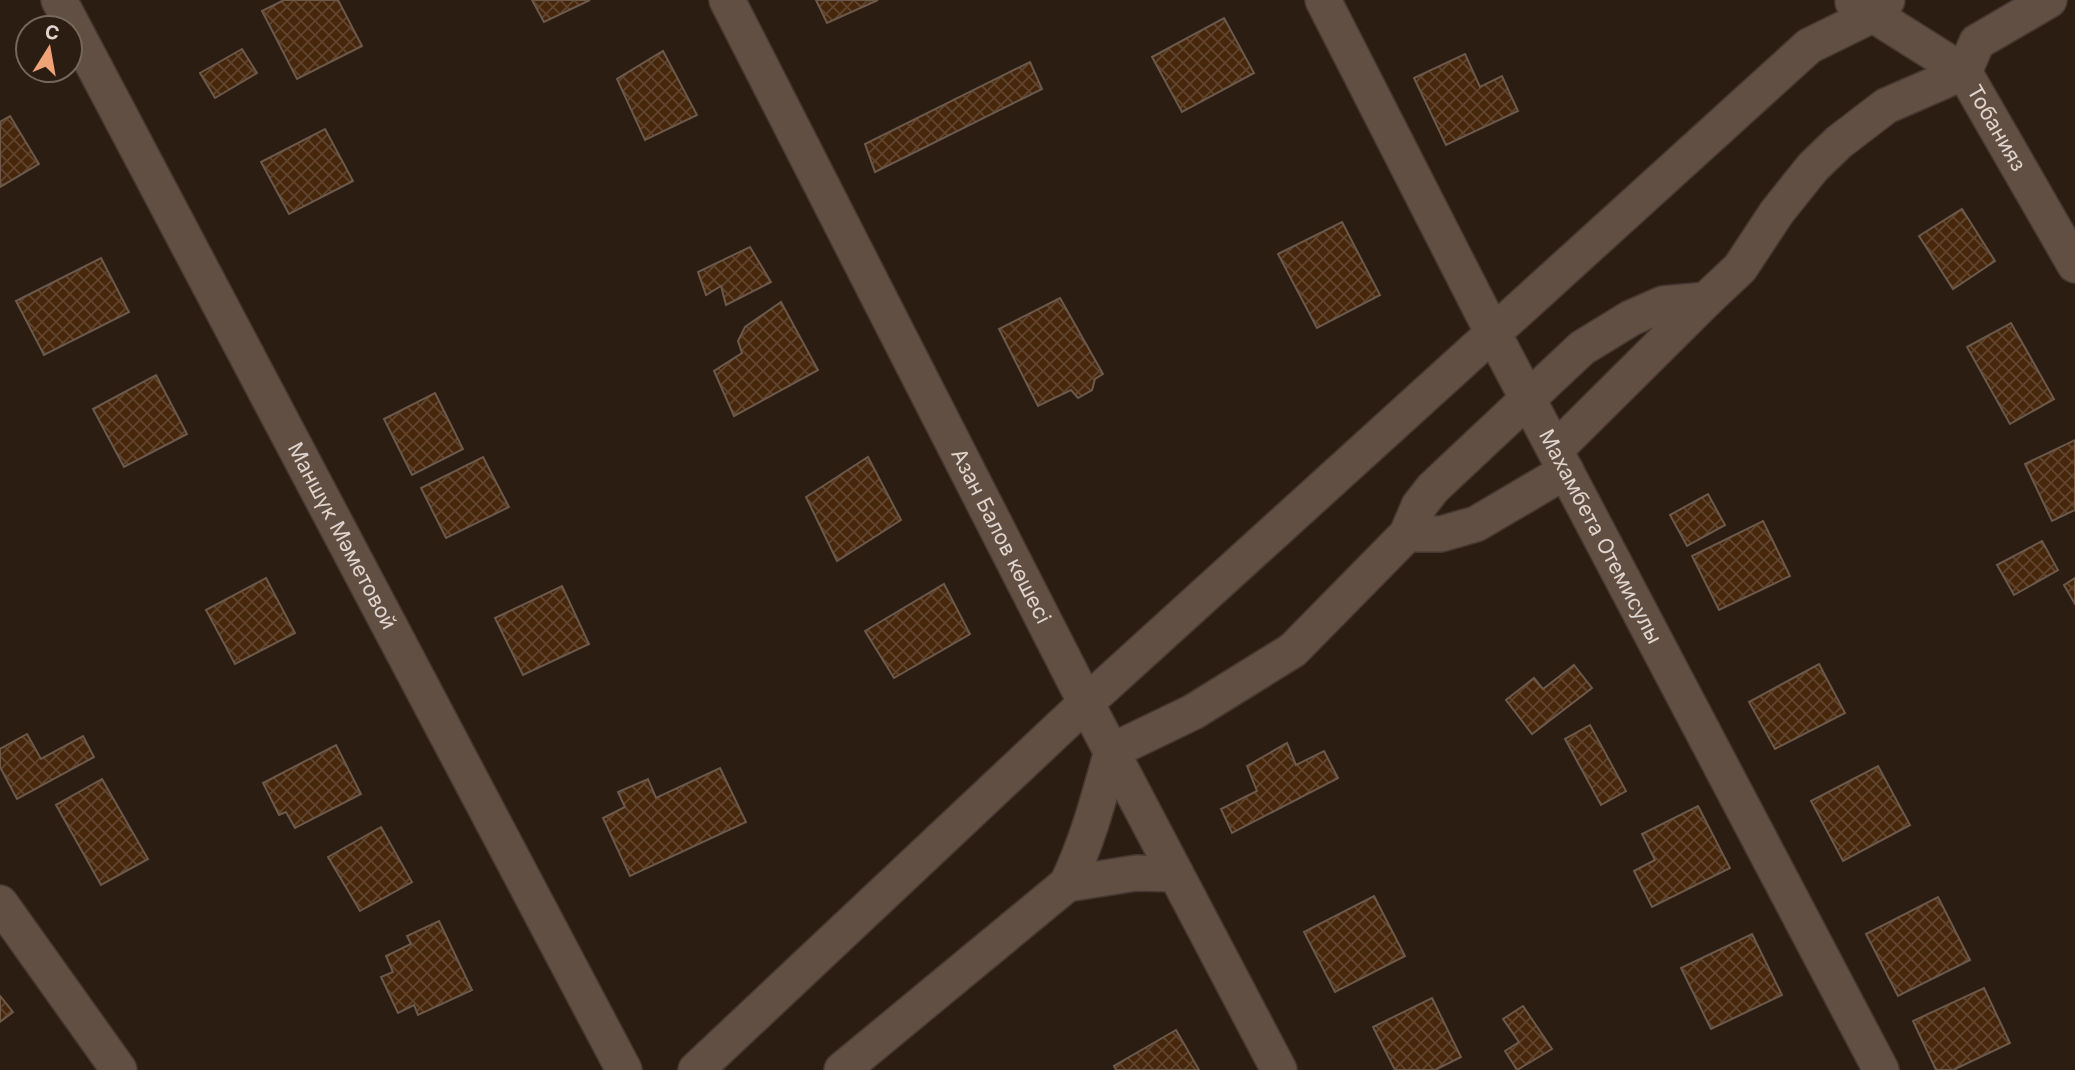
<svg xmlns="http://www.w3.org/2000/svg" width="2075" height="1070" font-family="Inter,sans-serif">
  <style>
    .building { fill: url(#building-cross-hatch); stroke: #6b594c; stroke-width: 2 }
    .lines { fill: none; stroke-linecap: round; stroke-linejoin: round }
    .minor-casing { stroke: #453832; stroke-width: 38 }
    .minor { stroke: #614f43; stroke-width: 35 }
    .labels { text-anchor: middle; stroke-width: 5; stroke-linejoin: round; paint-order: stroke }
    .street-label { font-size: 21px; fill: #e0d5ce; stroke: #2c1d12 }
  </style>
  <defs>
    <pattern id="building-cross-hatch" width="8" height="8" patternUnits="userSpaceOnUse" patternTransform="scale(1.75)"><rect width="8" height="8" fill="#47270c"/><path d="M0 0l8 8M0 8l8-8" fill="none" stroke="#61452e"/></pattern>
  </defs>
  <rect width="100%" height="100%" fill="#2c1d12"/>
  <g class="building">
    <polygon points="284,0 338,0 362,46 297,79 262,11"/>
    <polygon points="532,0 590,0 544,22"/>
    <polygon points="816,0 878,0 827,23"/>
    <polygon points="1224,18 1254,73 1182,112 1152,57"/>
    <polygon points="242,49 257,73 215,98 200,73"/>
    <polygon points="663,51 697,115 645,140 617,79"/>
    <polygon points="1465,54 1480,87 1502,76 1518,111 1446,145 1414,78"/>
    <polygon points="1030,62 1042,89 875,172 865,144"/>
    <polygon points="10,116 39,164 0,187 0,122"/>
    <polygon points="325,129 353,181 289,214 261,162"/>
    <polygon points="1962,209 1995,261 1953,289 1919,236"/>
    <polygon points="1342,222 1380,295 1317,328 1278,254"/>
    <polygon points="750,247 771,282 726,305 721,286 706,295 698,272"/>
    <polygon points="101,258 129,312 44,355 16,301"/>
    <polygon points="1060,298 1103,374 1095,379 1092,390 1078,398 1071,390 1038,406 999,329"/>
    <polygon points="781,302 818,370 734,416 714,371 742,353 738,341 745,327"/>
    <polygon points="2011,323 2054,399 2010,424 1967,347"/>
    <polygon points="156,375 187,434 124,467 93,409"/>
    <polygon points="435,393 463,449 412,475 384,419"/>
    <polygon points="2075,440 2075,510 2052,521 2025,464"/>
    <polygon points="483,457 509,507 446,538 421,488"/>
    <polygon points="868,457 901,520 837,561 806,497"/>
    <polygon points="1708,494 1725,525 1687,546 1670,515"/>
    <polygon points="1763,521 1790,576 1719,610 1692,556"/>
    <polygon points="2042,541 2058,570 2014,595 1997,565"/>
    <polygon points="266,578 295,633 235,664 206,610"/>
    <polygon points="2075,578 2075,604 2064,585"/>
    <polygon points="944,584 970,634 894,678 865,631"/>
    <polygon points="562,586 589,644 523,675 495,618"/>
    <polygon points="1819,664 1845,713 1775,749 1749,702"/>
    <polygon points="1574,665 1592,688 1532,734 1506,700 1534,678 1543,689"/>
    <polygon points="1590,725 1626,791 1601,805 1565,739"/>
    <polygon points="27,734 41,759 83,736 94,757 17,799 0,767 0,749"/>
    <polygon points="1287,743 1296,765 1324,751 1338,778 1232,833 1221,809 1257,791 1247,766"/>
    <polygon points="336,745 361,794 295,828 286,812 279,815 263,783"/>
    <polygon points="1878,766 1910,825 1843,861 1811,801"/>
    <polygon points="720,768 746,822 630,876 603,818 625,807 618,792 648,779 656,798"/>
    <polygon points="102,779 148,859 101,885 56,805"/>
    <polygon points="1698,806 1730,868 1652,907 1634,871 1655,860 1642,834"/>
    <polygon points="381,827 412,882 360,911 328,857"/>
    <polygon points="1374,896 1405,956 1335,992 1304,932"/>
    <polygon points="1938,897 1970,960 1898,996 1866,934"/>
    <polygon points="439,921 472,990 418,1015 414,1005 398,1013 381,977 393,972 386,956 411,944 407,936"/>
    <polygon points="1752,934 1782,995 1711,1029 1681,968"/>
    <polygon points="1984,988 2010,1043 1953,1070 1936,1070 1913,1021"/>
    <polygon points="0,996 13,1012 0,1022"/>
    <polygon points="1432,998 1461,1057 1435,1070 1395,1070 1373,1027"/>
    <polygon points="1523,1006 1552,1049 1517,1070 1505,1051 1519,1042 1503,1019"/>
    <polygon points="1176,1030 1199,1070 1116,1070 1114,1066"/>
  </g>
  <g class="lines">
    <defs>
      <g id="minor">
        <path id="s1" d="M59,0L624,1070"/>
        <path id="s2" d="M727,0L1086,703L1279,1070"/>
        <path id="s3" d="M1323,0L1493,333L1881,1070"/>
        <path id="s4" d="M1853,2L1964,72L2075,265"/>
        <polyline points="1555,450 1706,300"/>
        <polyline points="1407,534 1441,534 1476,524 1566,471"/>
        <polyline points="1067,884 1136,873 1176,874"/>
        <polyline points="0,903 119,1070"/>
        <polyline points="696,1070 1086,703 1809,46 1872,15 1887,0"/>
        <path d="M842,1070L1067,884C1088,841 1099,797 1112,751L1193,712L1293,650L1407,534L1419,506L1433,488L1582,348L1631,318L1663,304L1706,300L1740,268L1777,212L1813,167L1839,142L1886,106L1964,72L1977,42L2049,0"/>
      </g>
    </defs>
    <use href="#minor" class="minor-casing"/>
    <use href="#minor" class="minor"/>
  </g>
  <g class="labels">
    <g class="street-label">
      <text dy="7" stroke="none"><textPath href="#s4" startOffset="196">Тобанияз</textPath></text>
      <text dy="7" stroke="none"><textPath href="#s1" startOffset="606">Маншүк Мәметовой</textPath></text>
      <text dy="7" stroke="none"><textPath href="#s2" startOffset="602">Азан Балов көшесі</textPath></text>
      <text dy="7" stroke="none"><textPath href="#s3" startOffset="604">Махамбета Отемисулы</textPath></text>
    </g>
  </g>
  <g transform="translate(49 49) rotate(11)"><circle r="33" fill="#2c1d12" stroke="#74675d" stroke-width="2"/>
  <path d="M0-5L12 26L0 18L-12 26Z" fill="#efa377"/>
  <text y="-10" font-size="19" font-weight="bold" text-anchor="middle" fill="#e0d5ce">С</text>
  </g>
</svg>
